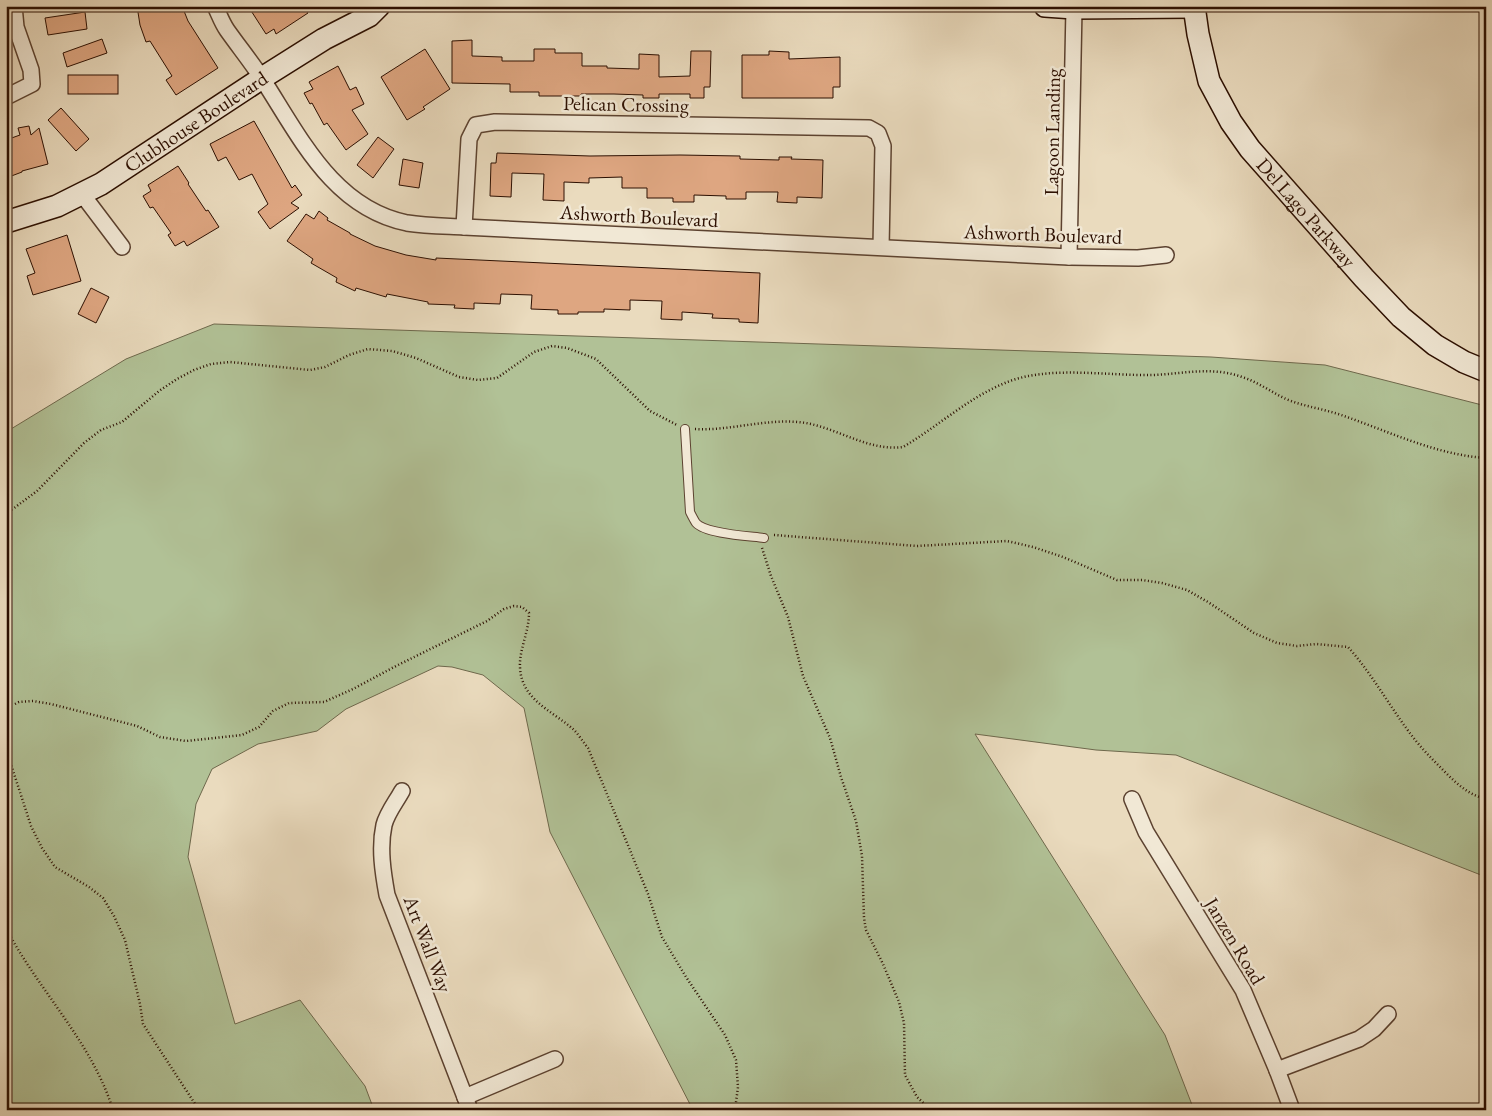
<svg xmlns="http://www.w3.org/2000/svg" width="1492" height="1116" font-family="'EB Garamond',serif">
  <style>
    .green { fill: #b1c196; stroke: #6e684c }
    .building { fill: #dea681; stroke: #2c0f01 }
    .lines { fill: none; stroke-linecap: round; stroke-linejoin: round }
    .lane-casing { stroke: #5c4230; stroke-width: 10 }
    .street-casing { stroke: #5c4230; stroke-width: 18 }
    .secondary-casing { stroke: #2c0f01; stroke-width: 24 }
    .path { stroke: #2c0f01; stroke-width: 2.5; stroke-dasharray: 1 2.5; stroke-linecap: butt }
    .lane { stroke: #f1e8d5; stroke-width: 8 }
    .street { stroke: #f1e8d5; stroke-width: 15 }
    .secondary { stroke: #f1e8d5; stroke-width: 21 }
    .labels { text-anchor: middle; stroke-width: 5; stroke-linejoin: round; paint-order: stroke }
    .street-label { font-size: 20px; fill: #2c0f01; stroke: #f1e8d5 }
  </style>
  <rect width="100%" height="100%" fill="#eadbbe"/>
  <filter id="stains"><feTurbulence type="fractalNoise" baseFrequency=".004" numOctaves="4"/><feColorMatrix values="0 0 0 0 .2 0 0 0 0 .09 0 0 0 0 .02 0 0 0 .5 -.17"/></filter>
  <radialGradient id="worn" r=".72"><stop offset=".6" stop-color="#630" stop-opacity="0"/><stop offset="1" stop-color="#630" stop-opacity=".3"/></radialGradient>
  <polygon class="green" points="214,324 1211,357 1325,365 1486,406 1486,877 1176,755 1096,750 975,734 1165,1035 1194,1110 693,1110 550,832 524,708 483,675 452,667 438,666 346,709 317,731 258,744 212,769 196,804 188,857 235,1024 300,1000 365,1086 374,1110 6,1110 6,432 126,359"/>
  <g class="building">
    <polygon points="137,6 182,6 188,21 218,68 176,95 166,80 172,76 150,41 146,42 140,25"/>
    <polygon points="248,6 303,6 308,13 276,34 274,29 266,34"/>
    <polygon points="85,12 87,29 48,35 45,18"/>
    <polygon points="102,39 107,53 67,67 63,53"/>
    <polygon points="472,40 472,56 502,57 502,61 534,61 534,49 555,49 555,53 582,53 582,66 607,66 607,68 639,69 639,54 659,55 659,77 690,76 691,51 711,51 710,87 704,87 704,98 690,98 690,94 659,94 659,98 643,98 643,95 614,94 581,94 581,96 539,96 539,92 510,92 510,84 452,83 452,41"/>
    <polygon points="425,49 450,89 423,107 425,109 407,120 381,77"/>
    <polygon points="769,51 789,52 789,59 840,57 840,87 833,87 833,98 742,98 742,55 769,55"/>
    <polygon points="338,66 350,90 356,87 364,104 352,110 368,134 346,150 327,123 324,125 312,103 310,104 304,93 313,89 309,82"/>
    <rect x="68" y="75" width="50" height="19"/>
    <polygon points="61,108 89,139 76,151 48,120"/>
    <polygon points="254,121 292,188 295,185 302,195 291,203 299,208 270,229 258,212 268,204 252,174 239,180 226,157 218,161 210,144"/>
    <polygon points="29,126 31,135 39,128 48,164 22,171 22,172 6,178 6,140 20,135 18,128"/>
    <polygon points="378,137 394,149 373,178 357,165"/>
    <polygon points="497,153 590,156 680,155 740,156 740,159 779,160 779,157 792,157 791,159 823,160 822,198 797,197 797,203 777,202 778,192 746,192 746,199 726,199 726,196 694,195 694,202 673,202 673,198 647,198 647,188 622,188 622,177 589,178 589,183 564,182 564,201 543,200 544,174 512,173 511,197 490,196 491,163 496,163"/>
    <polygon points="403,159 423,163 419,188 399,185"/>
    <polygon points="178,166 189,183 188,184 206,211 208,210 219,227 187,246 184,241 175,246 168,235 171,233 153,207 150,208 143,196 151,191 148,185"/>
    <polygon points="319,211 328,218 327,220 350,233 350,234 375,246 406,255 436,260 436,258 760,273 758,323 739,322 739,319 712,318 713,314 682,312 682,320 661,319 662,301 630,300 630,310 604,309 604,312 578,312 578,314 558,314 558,310 531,309 532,295 501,294 500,304 474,303 474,309 454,308 455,305 428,304 428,302 387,294 386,297 356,288 355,291 336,282 337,278 311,263 313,259 287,241 306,214 314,219"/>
    <polygon points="67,235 81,281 33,295 27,276 35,273 26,249"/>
    <polygon points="91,288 109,297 96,323 78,314"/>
  </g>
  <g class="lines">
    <defs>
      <g id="lane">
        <path d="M685,429L690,512C692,516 694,520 696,523C706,534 749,536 764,538"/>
        <polyline points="6,710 7,709"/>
      </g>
      <g id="street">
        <path d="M215,6C219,14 222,23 227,30C239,47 252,63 263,80C300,137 333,208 407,223C426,226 445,226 464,227L1069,257L1138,258L1166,255"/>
        <polyline points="6,97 32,84 31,70 16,27 14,6"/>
        <polyline points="82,194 122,247"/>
        <polyline points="464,227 469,139 476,125 495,122 869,128 878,133 883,146 881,247"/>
        <polyline points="1069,257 1074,8"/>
        <path d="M402,791C396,802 387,813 384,825C379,848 383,873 387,895L470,1110"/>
        <polyline points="1132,799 1146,832 1243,990 1277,1070 1292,1110"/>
        <polyline points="1277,1070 1359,1039 1374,1029 1388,1014"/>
        <polyline points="465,1097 555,1059"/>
      </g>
      <g id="secondary">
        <polyline points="1045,6 1074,8 1194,7"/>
        <path id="s1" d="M1194,6L1198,34L1209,81L1231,122L1250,149L1364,278L1401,317L1435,345L1464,362L1486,371"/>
        <path id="s2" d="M6,222L57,206L101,184L262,78L324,39L369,16L379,6"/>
      </g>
    </defs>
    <use href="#lane" class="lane-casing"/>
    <use href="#street" class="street-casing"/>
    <use href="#secondary" class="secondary-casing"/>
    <g class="path">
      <path d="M695,429C729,431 764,419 798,422C834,425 867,452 903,447C937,427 968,398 1005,383C1047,365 1107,376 1152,375C1183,374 1212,366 1242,377C1258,382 1271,392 1286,399C1305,407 1325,409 1344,416C1390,432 1437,455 1486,458"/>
      <polyline points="6,514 37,491 84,443 101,430 122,422 159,391 177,379 194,370 211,364 230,362 310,370 325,367 349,355 368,349 392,351 416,358 459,377 478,380 497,378 534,352 552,346 567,348 596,359 650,411 677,425"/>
      <path d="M774,535L917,546L1007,541L1033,547L1063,557L1117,580H1142L1162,583L1187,590L1208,602L1254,633L1277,643L1297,646L1316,644L1348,647C1374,676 1392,711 1416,741C1425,752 1435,762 1445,772C1457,784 1469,795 1486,799"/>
      <polyline points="762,548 771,576 788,617 803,676 830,738 841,777 856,821 862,856 864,918 866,930 883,964 899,1002 904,1023 905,1075 917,1097 931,1110"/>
      <path d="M15,704L19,702L33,701L51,704L137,726L160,737L186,741L242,735L259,727L273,711L289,703L324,702L353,689L396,666L487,621L504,609L514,606L522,607L529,613C529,632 519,650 520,667C521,700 553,711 574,730C579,735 583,742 588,748L648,894L662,937L686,977L725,1035L736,1060L738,1087L735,1110"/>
      <polyline points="6,749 31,826 42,848 55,867 89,887 103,898 114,916 125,940 140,1004 143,1024 199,1110"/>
      <path d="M6,928C38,990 92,1042 113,1110"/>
    </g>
    <use href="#lane" class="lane"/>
    <use href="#street" class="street"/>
    <use href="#secondary" class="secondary"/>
  </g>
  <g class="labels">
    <g class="street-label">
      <text transform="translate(626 104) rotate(1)" y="7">Pelican Crossing</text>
      <text dy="7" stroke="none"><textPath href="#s2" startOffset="216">Clubhouse Boulevard</textPath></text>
      <text transform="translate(1052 132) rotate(-89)" y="7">Lagoon Landing</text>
      <text dy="7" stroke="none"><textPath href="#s1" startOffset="241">Del Lago Parkway</textPath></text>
      <text transform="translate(639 216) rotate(3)" y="7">Ashworth Boulevard</text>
      <text transform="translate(1043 234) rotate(2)" y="7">Ashworth Boulevard</text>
      <text transform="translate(1235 941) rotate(59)" y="7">Janzen Road</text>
      <text transform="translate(428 944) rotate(69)" y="7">Art Wall Way</text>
    </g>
  </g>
  <rect width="1492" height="1116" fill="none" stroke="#eadbbe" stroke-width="25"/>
  <rect x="8" y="8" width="1477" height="1101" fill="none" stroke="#2c0f01" stroke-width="2.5"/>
  <rect x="12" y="12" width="1467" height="1091" fill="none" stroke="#2c0f01"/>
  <rect width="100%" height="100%" filter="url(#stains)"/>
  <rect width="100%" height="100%" fill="url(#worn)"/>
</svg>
